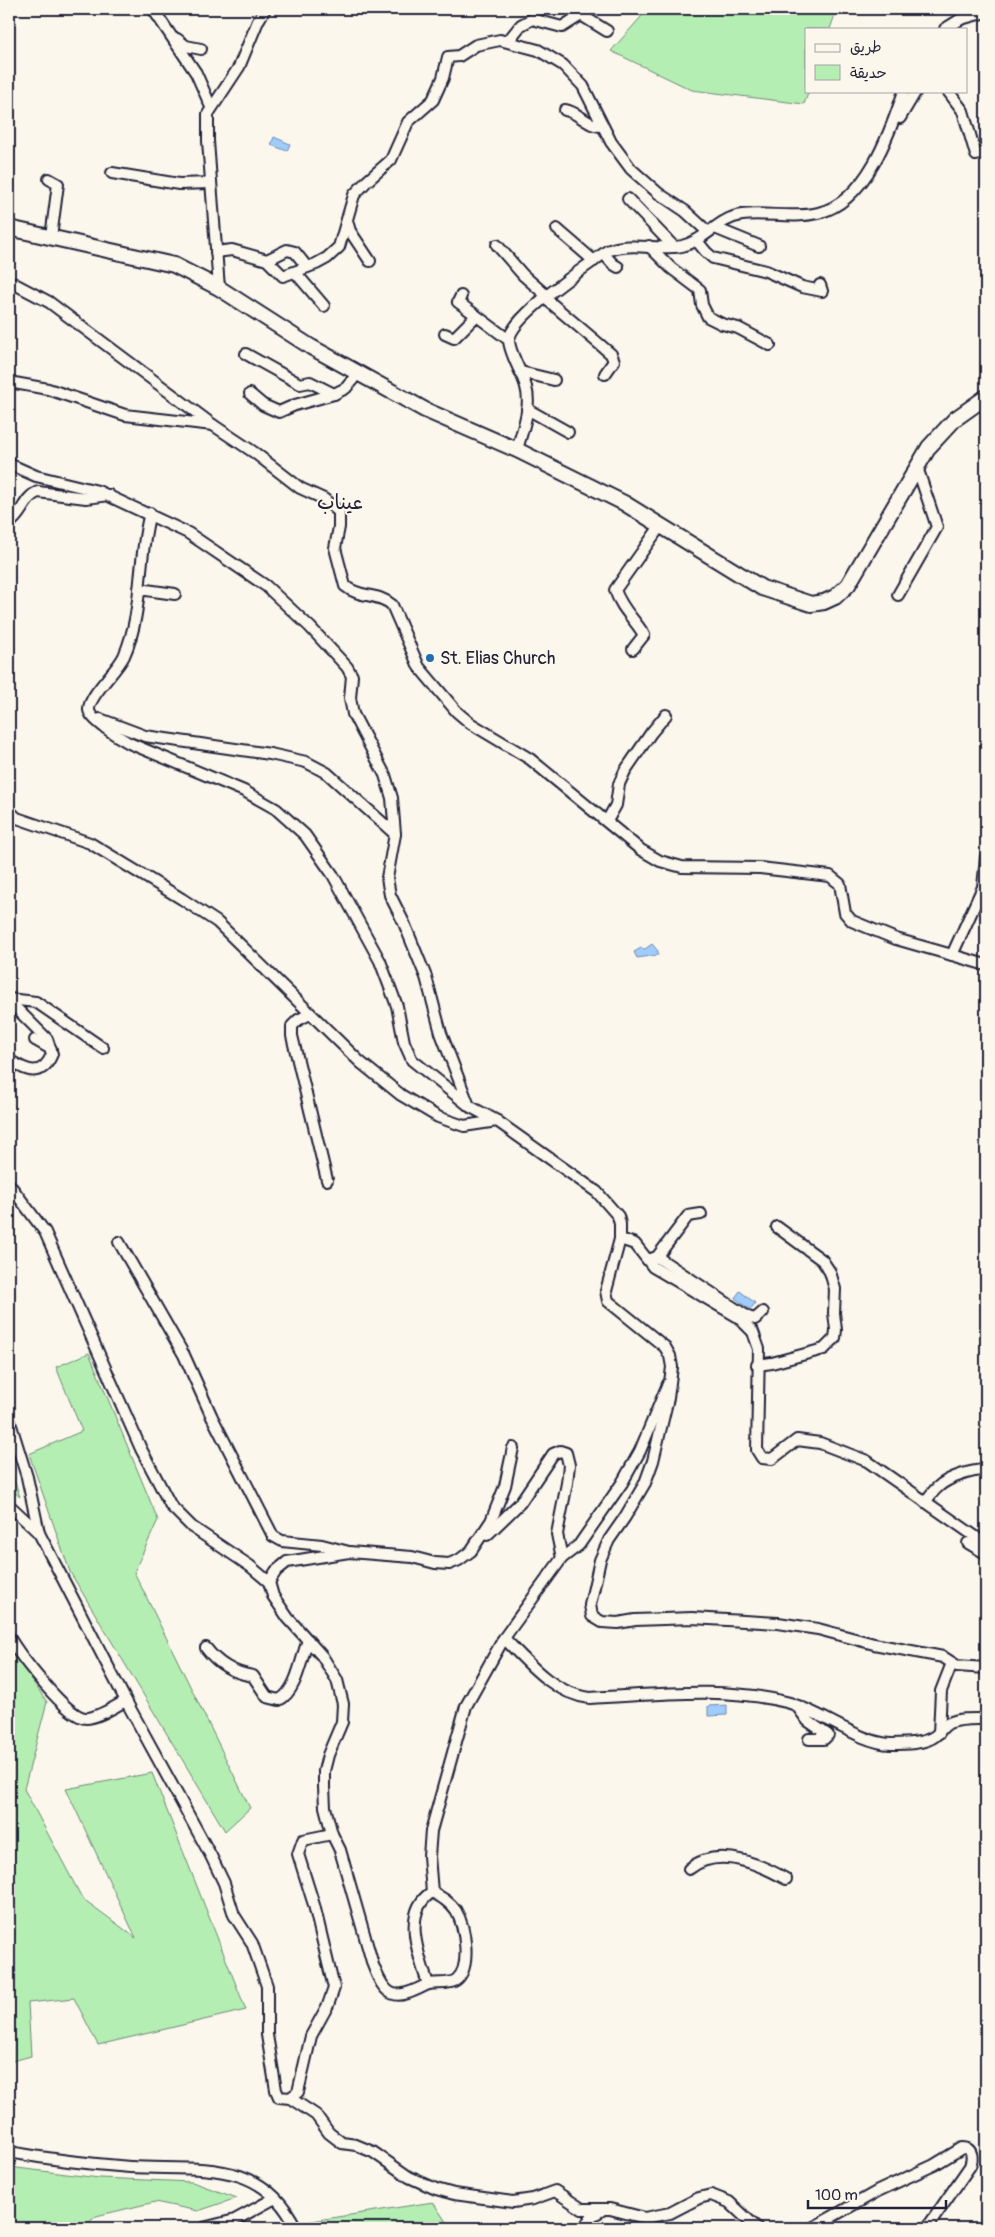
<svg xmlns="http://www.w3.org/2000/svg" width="995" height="2237" font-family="Pangolin,'Playpen Sans Arabic',sans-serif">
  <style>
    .green { fill: #b5eeb2; stroke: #6c8876 }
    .water { fill: #9fccfa; stroke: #6d88ae }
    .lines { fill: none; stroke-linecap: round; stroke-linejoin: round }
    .minor-casing { stroke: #22223b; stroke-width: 14 }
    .major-casing { stroke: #22223b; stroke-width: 18 }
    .minor { stroke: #fbf7ec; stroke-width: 10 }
    .major { stroke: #fbf7ec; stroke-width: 14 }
    .poi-dot { fill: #1f6fb2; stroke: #fbf7ec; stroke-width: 2 }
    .labels { text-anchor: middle; stroke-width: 4; stroke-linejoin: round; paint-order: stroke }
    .poi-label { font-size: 18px; fill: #22223b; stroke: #fbf7ec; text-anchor: start }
    .quarter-label { font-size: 20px; fill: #22223b; stroke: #fbf7ec }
  </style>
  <rect width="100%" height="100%" fill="#fbf7ec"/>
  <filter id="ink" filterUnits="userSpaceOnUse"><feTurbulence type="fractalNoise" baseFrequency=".02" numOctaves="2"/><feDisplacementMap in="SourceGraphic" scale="10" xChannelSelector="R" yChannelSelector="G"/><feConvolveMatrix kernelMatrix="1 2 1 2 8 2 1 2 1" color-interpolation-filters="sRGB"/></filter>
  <g filter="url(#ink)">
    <g class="green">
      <polygon points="648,9 837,9 830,29 806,29 806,91 809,91 804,104 692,90 611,51"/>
      <polygon points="89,1353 158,1520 134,1572 250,1808 225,1831 70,1572 29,1454 82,1431 56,1367"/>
      <polygon points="9,1464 20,1497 9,1488"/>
      <polygon points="9,1647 47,1702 24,1789 82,1898 136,1938 66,1789 152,1773 246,2010 98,2045 74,1998 28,2003 31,2056 9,2062"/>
      <polygon points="9,2167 99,2178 192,2182 237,2198 198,2211 155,2202 96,2216 83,2228 9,2228"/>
      <polygon points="433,2202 450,2228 267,2228"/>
    </g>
    <g class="water">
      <polygon points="274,137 290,144 287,151 271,145"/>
      <polygon points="652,944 658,951 658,955 637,958 634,952 641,948 645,949"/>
      <polygon points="740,1291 755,1303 750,1310 735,1298"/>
      <polygon points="727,1705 727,1715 708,1716 708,1706"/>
    </g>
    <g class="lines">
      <defs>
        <g id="minor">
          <polyline points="153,9 196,73 211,107"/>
          <polyline points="945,29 961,19 986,12"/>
          <polyline points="177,39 186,46 201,49"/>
          <polyline points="508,41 521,25 532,19 562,27 581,15 607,31"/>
          <polyline points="948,91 963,111 976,155"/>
          <path d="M565,110C579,112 588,127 602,126"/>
          <polyline points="900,118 916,91"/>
          <polyline points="112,173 179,184 211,183"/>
          <polyline points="49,179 58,184 51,237"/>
          <polyline points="628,199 674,247"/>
          <polyline points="347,221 350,231 370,261"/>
          <polyline points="715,228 759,246"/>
          <polyline points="557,229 594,261"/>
          <polyline points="697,241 706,252 713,258 766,271 802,287 822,291 820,285"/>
          <polyline points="497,245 523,275 547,296"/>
          <polyline points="649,246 671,268 700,290 702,305 708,317 722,324 738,328 770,345"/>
          <polyline points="216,252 232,250 267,260 283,276 316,264 327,258 339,247 354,195 366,182 391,160 408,122 433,100 443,78 448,57 459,56 476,45 500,40 538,50 563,65 583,86 611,142 631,169 658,193 685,211 708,232"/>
          <polyline points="604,254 613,264 618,267"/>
          <polyline points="267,260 287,250 295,252 307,267"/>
          <polyline points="295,272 324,306"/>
          <polyline points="9,281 49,302 213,425 125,415 48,389 9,382"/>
          <polyline points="219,288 208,141 208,114 239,67 258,21 265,9"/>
          <polyline points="461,296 458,302 509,340"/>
          <polyline points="545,298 611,354 614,361 605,374"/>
          <polyline points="445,334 454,338 476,316"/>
          <polyline points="246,354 300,384 310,382 334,394 346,388 358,373"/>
          <polyline points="521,372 554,380"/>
          <polyline points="250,394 263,405 279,412 295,405 334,394"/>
          <polyline points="527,409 568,432"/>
          <path d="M213,425L255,453L300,488L324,499L339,512V527L335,548L345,586C359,598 379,593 392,605L419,667L457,712L470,723L530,759L641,850L660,861L682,867L760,868L830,876L840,884L845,913L852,921L896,939L952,955"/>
          <path d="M517,450C522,430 532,408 526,387C523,374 509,353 509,340C511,316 586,267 607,251C632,241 656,251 682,246C705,241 718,218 742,215C767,212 793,219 818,213C866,202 890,133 904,91"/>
          <polyline points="9,464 36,476 98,491 188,533 266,586 310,627 347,667 352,676 350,698 353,714 385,775 392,798 395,834 387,878 390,895 404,923 426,977 441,1033 469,1106 497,1121"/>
          <path d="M150,513C137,560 144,611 124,656C117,671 88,696 89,710C90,720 120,738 129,743L244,791L276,809L305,835L333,875L380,961L397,1006L404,1042L412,1060L467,1104"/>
          <path d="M9,523C22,516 24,497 38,492L86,498L109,495"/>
          <polyline points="139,589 175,594"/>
          <polyline points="898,595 937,527 917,467"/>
          <path d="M633,649L644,635C634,618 622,610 615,590L661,525"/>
          <polyline points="100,719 145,736 270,754 306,762 327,773 395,834"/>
          <polyline points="9,811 17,818 90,843 182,899 217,922 360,1062 401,1095 438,1117 464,1126 497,1121 597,1192 618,1216 620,1224 620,1239 606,1291 608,1301 665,1347 670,1356 672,1367 668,1398 653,1461 645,1483 625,1517 609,1540 600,1560 590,1605 592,1616 602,1622 618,1623 635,1620 692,1618 778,1623 818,1629 874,1644 943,1657 957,1666 986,1668"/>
          <polyline points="607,821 616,805 619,784 625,771 651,733 666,715"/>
          <polyline points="986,857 983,887 952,955 986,965"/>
          <polyline points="9,999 36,1002 103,1048"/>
          <path d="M9,1001L47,1039L52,1054C42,1079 26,1071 9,1060"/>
          <polyline points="310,1014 298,1020 292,1026 292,1036 327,1180"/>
          <polyline points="35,1040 51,1049"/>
          <path d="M9,1184L45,1232L141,1449L171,1506L192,1527L250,1566L269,1582L273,1596L288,1618L322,1656L337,1680L343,1704L342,1722L328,1755L324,1771V1787L325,1807L332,1834L340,1850L373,1965C386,1999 395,2001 426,1985C435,1981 447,1986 456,1980C472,1968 465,1926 456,1911C450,1902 441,1897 432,1892"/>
          <polyline points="620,1239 635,1244 653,1267 738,1317 753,1332 759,1349 757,1450 762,1458 772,1459 797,1440 820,1443 867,1461 986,1544"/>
          <polyline points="119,1242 184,1355 212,1417 273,1536 282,1541 322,1545 349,1552"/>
          <polyline points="657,1257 748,1317 755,1319 763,1312"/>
          <polyline points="651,1259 657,1257 688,1216 701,1214"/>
          <polyline points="757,1365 772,1363 824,1349 835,1338 836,1330 834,1313 835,1289 830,1272 822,1260 777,1227"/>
          <polyline points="9,1419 27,1477 39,1533 126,1701 211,1856 224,1883 234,1915 252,1943 267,1986 267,2035 276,2090 279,2097 290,2098 316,2115 329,2133 342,2143 356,2145 373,2152 409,2177 436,2189 454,2194 513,2202 533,2199 555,2191 582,2209 610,2209 645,2218 670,2213 699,2198 711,2195 729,2202 757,2228"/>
          <path d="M925,1502C929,1497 933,1491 938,1487C948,1477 973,1470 986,1470"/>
          <polyline points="9,1505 39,1533"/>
          <polyline points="487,1535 520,1503 553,1454 560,1451 566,1453 569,1465 567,1483 557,1534 562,1558"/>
          <polyline points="968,1543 985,1553 986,1547"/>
          <polyline points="269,1582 276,1571 287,1562 349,1552 412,1557 435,1563 449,1564 459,1560 471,1551 491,1521 505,1486 513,1448"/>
          <path d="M9,1637C19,1654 67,1718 86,1718C98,1718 115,1706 126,1701"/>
          <path d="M504,1638C528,1663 554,1694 590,1698C655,1695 721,1686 786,1702C819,1710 859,1743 891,1744C904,1744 925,1744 935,1736C940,1732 943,1726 949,1723C960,1718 975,1719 986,1719"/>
          <path d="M206,1648C218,1664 233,1673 253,1676L267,1697L279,1700C297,1691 301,1658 308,1640"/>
          <polyline points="797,1706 808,1721 828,1735 824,1739 809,1739"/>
          <polyline points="939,1733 941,1691 952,1663"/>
          <path d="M689,1869C717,1846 758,1863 786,1879"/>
          <path d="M428,1984C419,1956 401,1912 432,1892L429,1856L431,1831L466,1706L504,1638L562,1558L579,1545L622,1483L640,1451L668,1384"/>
          <polyline points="290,2098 298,2092 311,2036 328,2005 334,1988 314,1905 298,1854 303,1840 332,1834"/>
          <path d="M9,2152C48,2159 90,2164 130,2167C195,2171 262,2156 296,2228"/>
          <polyline points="203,2228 235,2220 275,2198"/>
          <polyline points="584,2228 592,2216 601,2211"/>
          <path d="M812,2228L878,2191L934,2165L962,2148C973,2148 973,2158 970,2166L927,2228"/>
          <polyline points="982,2228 986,2225"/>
        </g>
        <polyline id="major" points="9,228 174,265 219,288 311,347 425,410 517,450 624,503 762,588 811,604 824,602 835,597 848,585 929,447 955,419 986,397"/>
      </defs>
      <use href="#minor" class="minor-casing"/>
      <use href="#major" class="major-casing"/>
      <use href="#minor" class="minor"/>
      <use href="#major" class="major"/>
    </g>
  </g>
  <circle class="poi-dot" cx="430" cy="658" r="5"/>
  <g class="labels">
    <g class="poi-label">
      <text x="440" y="664">St. Elias Church</text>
    </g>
    <g class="quarter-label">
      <text x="340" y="509">عيناب</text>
    </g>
  </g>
  <rect width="995" height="2237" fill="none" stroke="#fbf7ec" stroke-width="30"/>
  <rect x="15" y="15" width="965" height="2207" fill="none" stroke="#22223b" stroke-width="2" filter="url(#ink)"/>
  <rect x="805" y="28" width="162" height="65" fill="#fbf7ec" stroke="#a4a2a5"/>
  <rect x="815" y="44" width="25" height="8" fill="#fbf7ec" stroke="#a4a2a5"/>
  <text x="850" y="52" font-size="15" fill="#22223b">طريق</text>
  <rect x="815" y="65" width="25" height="15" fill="#b5eeb2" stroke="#a4a2a5"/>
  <text x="850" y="78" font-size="15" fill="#22223b">حديقة</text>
  <path d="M808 2200v8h138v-8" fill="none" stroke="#22223b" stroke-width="2.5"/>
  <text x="815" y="2200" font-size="15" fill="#22223b" stroke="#fbf7ec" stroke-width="4" paint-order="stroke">100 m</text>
</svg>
